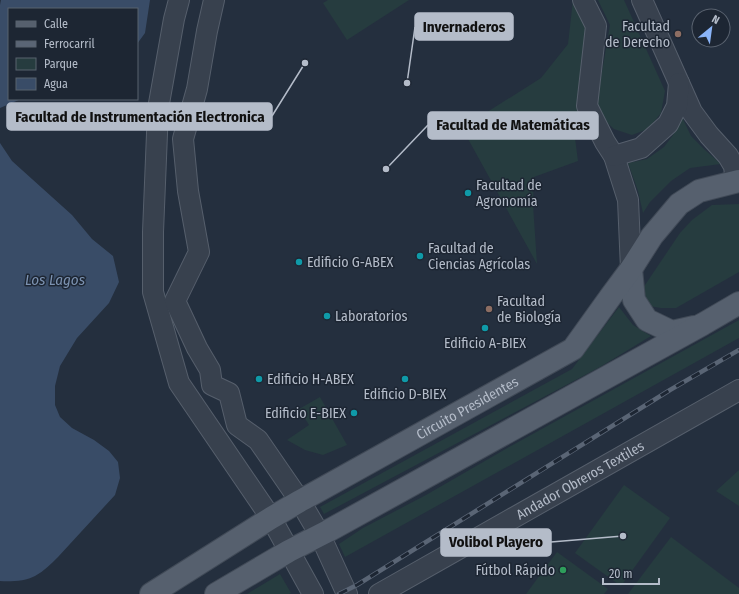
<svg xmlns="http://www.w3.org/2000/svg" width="739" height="594" font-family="'Fira Sans Condensed',sans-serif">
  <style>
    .green { fill: #263c3f }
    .water { fill: #394c67 }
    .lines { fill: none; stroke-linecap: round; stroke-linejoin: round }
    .street-casing { stroke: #565f6c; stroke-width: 22 }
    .primary-casing { stroke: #414a57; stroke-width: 24 }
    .street { stroke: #38414e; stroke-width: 20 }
    .primary { stroke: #56606e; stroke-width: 22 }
    .rail-casing { stroke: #5a6575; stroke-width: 4.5 }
    .rail { stroke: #1d2633; stroke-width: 3; stroke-dasharray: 9; stroke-linecap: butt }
    .education-dot { fill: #8d6e63; stroke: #1d2633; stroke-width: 1.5 }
    .culture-dot { fill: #0f9aa8; stroke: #1d2633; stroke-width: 1.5 }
    .leisure-dot { fill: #2e9e5b; stroke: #1d2633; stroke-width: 1.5 }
    .labels { text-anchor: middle; stroke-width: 3; stroke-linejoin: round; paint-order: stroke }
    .poi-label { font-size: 14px; fill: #b4bcc9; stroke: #1d2633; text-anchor: start }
    .street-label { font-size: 14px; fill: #b4bcc9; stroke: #1d2633 }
    .water-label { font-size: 15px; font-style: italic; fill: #7c92b1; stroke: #1d2633 }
    .leader { fill: none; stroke: #b4bcc9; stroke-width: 1.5 }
    .callout-dot { fill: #b4bcc9; stroke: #1d2633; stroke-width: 1.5 }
    .callout { fill: #b4bcc9; stroke: #b4bcc9; stroke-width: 1.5 }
    .callout-label { font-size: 15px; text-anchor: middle; font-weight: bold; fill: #111 }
  </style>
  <rect width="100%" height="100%" fill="#242f3e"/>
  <g class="green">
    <polygon points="328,0 409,0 347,40 323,3"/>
    <polygon points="573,0 575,0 589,30 590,135 575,138 578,161 534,177 533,204 537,264 462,128 541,78 568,44"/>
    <polygon points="598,0 624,0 665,91 661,113 648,129 632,135 614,129 601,117 597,101 610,25"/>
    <polygon points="682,117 691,136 705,150 721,164 690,168 671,181 650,202 643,213 638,191 628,163 647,159 664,147 673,135"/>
    <polygon points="739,204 739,272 676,308 661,308 649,306 644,297 643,288 680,233 692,220 712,205"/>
    <polygon points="619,307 633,325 651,336 600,367 324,514 320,507 572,369"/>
    <polygon points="739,320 739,338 345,557 339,544 363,528 426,495 511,446"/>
    <polygon points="320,397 347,445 323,455 305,450 287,440 309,425 299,409"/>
    <polygon points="739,470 739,506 716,491"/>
    <polygon points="624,485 670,518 621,586 575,553"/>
    <polygon points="671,537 739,588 739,594 628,594"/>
    <polygon points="557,552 608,589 604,594 526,594"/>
    <polygon points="280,574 291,593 289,594 247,594"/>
  </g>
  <g class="water">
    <polygon points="1,0 150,0 145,33 137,44 137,9 9,9 9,99 21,99 0,108 0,5"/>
    <path d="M0,143L12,161L72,215L92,239L113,256L119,282L109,303L77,338L60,366L55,386V405L60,417L72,428L94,440L109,451L118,462L120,478L115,495L58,557C51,564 44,571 35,576C26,581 10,582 0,581Z"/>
  </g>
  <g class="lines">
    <defs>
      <g id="street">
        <polyline points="179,0 174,19 158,109 153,232 153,292 179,383 271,518 313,594"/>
        <polyline points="214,0 207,31 197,89 183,139 188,191 199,252 175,301 197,348 210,370 212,385 229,393 237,425 258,440 300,501 320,535 347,594"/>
        <polyline points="583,0 596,26 587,106 605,142 614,156 628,200 631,269"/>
        <polyline points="642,0 692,112 709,135 728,156 734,166 735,175 733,182"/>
        <polyline points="614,156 641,148 668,124 677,106 679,83"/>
        <path id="s1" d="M379,594L739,390"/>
      </g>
      <g id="primary">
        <polyline points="631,269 634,300 647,320 672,332 694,327"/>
        <path id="s2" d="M151,594L271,518L300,501L573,349L611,296L631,269L652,236L679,204L699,191L739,181"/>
        <polyline points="216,594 289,551 328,531 703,324 739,303"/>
      </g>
    </defs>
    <use href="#street" class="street-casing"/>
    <use href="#primary" class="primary-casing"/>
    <use href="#street" class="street"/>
    <use href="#primary" class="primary"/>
    <defs>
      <polyline id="rail" points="339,594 357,585 670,390 739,350"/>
    </defs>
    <use href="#rail" class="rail-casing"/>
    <use href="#rail" class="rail"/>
  </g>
  <g class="education-dot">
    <circle cx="678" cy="34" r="4"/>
    <circle cx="489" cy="309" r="4"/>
  </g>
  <g class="culture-dot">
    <circle cx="468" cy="193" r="4"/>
    <circle cx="420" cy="256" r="4"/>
    <circle cx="299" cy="262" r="4"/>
    <circle cx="327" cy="316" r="4"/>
    <circle cx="485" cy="328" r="4"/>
    <circle cx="259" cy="379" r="4"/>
    <circle cx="405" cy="379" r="4"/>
    <circle cx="354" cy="413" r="4"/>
  </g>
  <circle class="leisure-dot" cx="563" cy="570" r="4"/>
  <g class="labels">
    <g class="poi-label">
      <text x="670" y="31" text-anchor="end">Facultad<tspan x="670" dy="16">de Derecho</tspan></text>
      <text x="476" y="190">Facultad de<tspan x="476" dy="16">Agronomía</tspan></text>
      <text x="428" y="253">Facultad de<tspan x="428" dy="16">Ciencias Agrícolas</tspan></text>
      <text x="307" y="267">Edificio G-ABEX</text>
      <text x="497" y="306">Facultad<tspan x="497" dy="16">de Biología</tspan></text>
      <text x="335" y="321">Laboratorios</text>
      <text x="485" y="348" text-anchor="middle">Edificio A-BIEX</text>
      <text x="267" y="384">Edificio H-ABEX</text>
      <text x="405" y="399" text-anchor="middle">Edificio D-BIEX</text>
      <text x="346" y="418" text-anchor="end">Edificio E-BIEX</text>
      <text x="555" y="575" text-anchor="end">Fútbol Rápido</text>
    </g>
    <g class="street-label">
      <text dy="5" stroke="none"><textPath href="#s2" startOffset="367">Circuito Presidentes</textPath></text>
      <text dy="5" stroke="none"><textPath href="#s1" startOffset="231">Andador Obreros Textiles</textPath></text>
    </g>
    <g class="water-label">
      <text x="55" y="285">Los Lagos</text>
    </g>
  </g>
  <path class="leader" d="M407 83L415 27M305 63L272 116M386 169L428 125M623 536L551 542"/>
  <g class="callout-dot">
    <circle cx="407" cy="83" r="4"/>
    <circle cx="305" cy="63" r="4"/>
    <circle cx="386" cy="169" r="4"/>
    <circle cx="623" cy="536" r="4"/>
  </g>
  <g class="callout">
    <rect x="415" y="13" width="98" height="27" rx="4"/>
    <rect x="7" y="103" width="265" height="27" rx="4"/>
    <rect x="428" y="112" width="170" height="27" rx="4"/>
    <rect x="441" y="529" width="110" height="27" rx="4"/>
  </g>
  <g class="callout-label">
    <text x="464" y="32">Invernaderos</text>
    <text x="140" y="122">Facultad de Instrumentación Electronica</text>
    <text x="513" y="130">Facultad de Matemáticas</text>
    <text x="496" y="547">Volibol Playero</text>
  </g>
  <rect x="8" y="8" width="130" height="92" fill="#1d2633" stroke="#59626f"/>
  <rect x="16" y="21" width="20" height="6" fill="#56606e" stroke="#59626f"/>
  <text x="44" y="28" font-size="12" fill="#b4bcc9">Calle</text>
  <rect x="16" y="41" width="20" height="6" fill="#5a6575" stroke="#59626f"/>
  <text x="44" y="48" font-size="12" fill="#b4bcc9">Ferrocarril</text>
  <rect x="16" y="58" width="20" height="12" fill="#263c3f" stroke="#59626f"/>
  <text x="44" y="68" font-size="12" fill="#b4bcc9">Parque</text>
  <rect x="16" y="78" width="20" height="12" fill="#394c67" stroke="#59626f"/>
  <text x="44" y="88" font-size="12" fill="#b4bcc9">Agua</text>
  <g transform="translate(711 28) rotate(29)"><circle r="19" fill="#1d2633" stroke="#59626f"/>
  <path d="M0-3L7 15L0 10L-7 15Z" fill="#8ab4f8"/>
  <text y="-6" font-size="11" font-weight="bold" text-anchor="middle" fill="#b4bcc9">N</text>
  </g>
  <path d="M603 578v6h56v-6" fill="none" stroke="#b4bcc9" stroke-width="2"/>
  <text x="609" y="578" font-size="12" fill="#b4bcc9" stroke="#1d2633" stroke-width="3" paint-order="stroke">20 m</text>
</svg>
